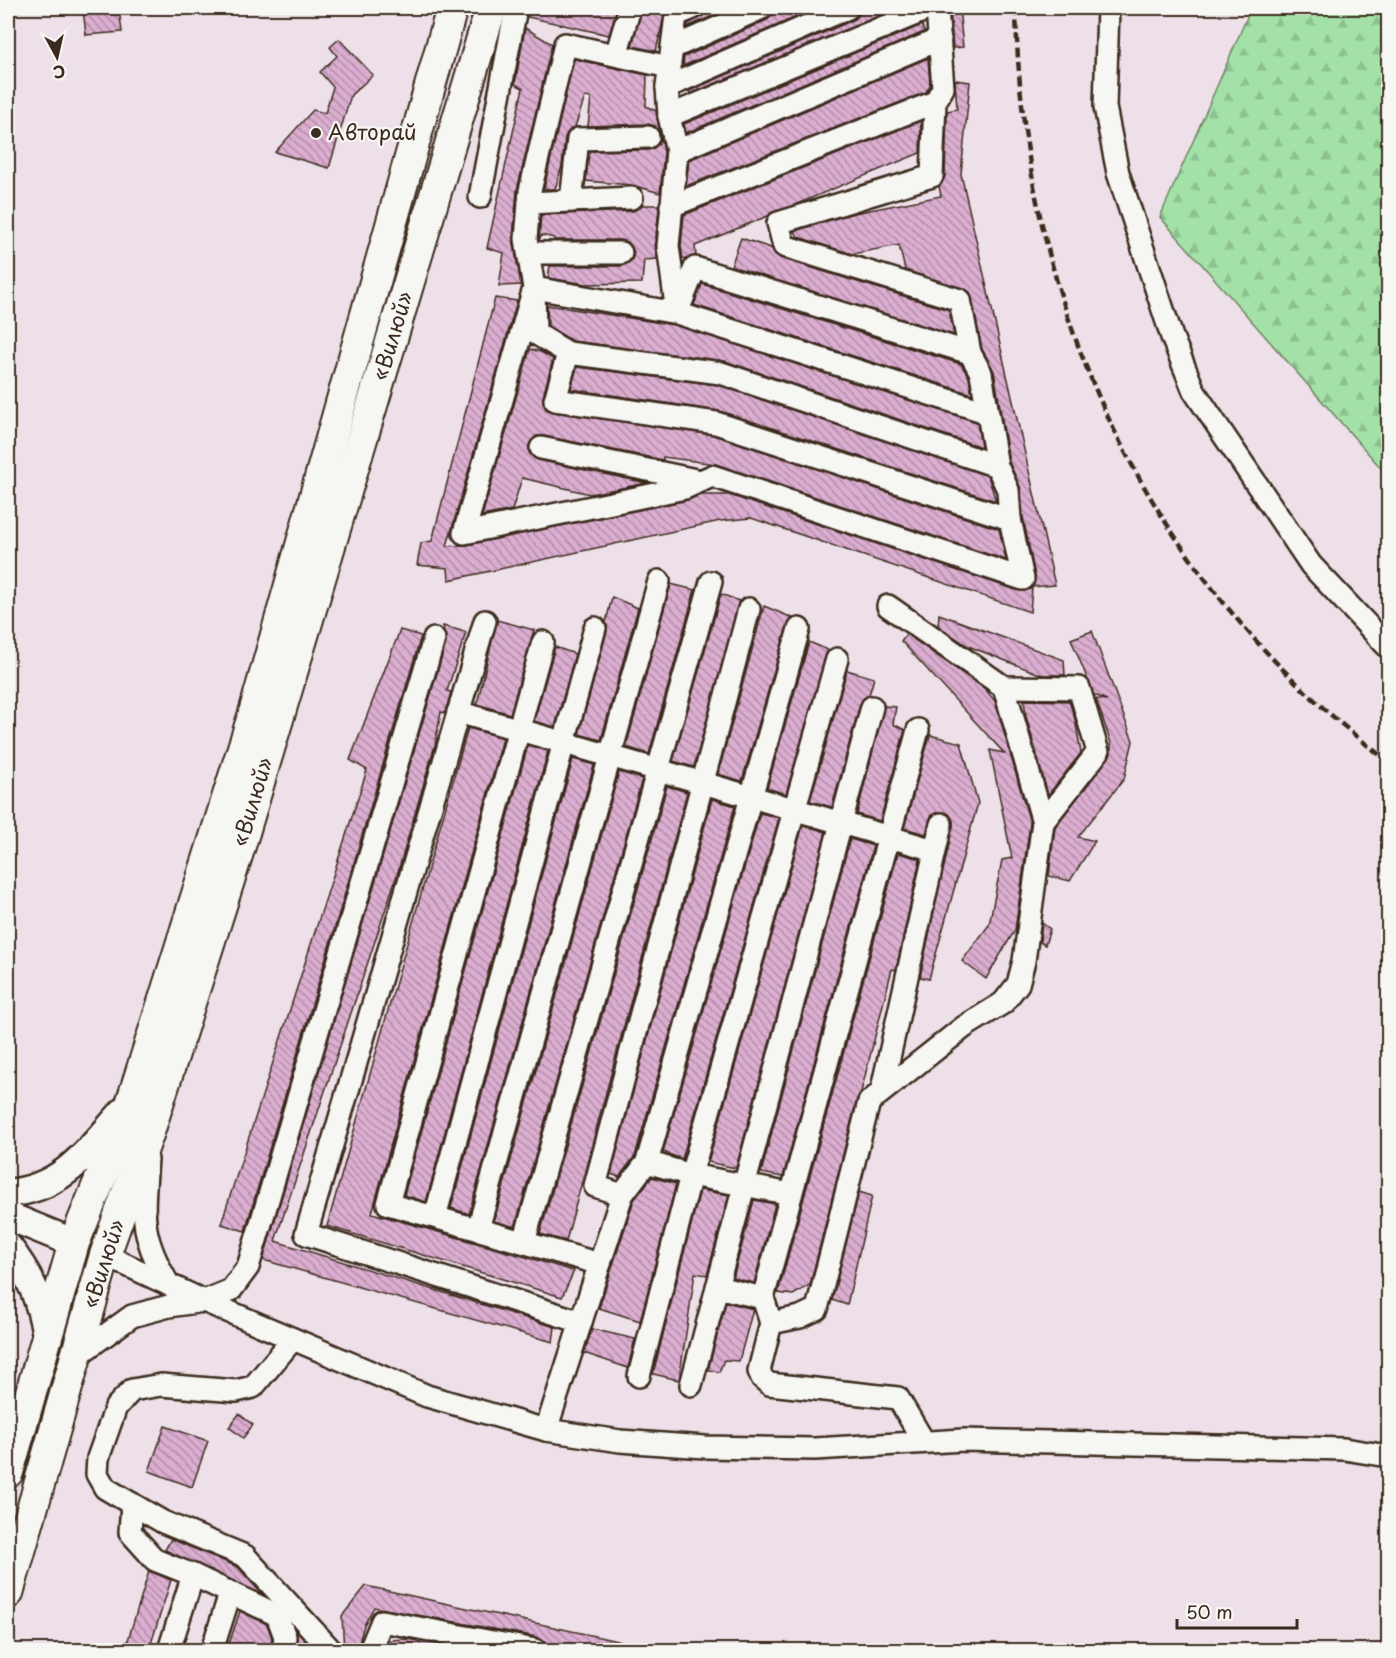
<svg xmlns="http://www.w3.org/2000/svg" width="1396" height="1658" font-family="'Playpen Sans',sans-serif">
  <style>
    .forest { fill: url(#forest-firs); stroke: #6f8663; stroke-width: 1.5 }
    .building { fill: url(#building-back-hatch); stroke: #3b2a1e; stroke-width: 1.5 }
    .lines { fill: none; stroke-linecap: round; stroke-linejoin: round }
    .minor-casing { stroke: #3b2a1e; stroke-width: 26 }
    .major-casing { stroke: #3b2a1e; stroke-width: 32 }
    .highway-casing { stroke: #3b2a1e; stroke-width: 34 }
    .minor { stroke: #f6f6f2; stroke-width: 21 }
    .major { stroke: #f6f6f2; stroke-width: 27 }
    .highway { stroke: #f6f6f2; stroke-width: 30 }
    .rail { stroke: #3b2a1e; stroke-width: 4.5; stroke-dasharray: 9 4.5; stroke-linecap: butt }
    .poi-dot { fill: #3b2a1e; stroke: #f6f6f2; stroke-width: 2 }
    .labels { text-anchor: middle; stroke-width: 4.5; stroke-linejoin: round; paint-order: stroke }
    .poi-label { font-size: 21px; fill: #3b2a1e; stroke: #f6f6f2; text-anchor: start }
    .street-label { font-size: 21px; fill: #3b2a1e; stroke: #f6f6f2 }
  </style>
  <defs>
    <pattern id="forest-firs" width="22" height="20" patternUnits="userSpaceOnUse" patternTransform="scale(1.5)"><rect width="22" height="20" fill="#a3e1a8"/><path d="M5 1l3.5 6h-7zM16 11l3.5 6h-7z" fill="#8dc190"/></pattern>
    <pattern id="building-back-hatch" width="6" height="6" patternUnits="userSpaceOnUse" patternTransform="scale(1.5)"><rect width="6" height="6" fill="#dbadd0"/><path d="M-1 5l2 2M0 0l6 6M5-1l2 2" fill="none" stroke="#b38da8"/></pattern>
  </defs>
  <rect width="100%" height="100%" fill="#eee0e8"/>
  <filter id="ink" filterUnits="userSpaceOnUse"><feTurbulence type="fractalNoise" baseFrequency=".0167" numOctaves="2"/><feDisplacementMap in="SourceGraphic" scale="12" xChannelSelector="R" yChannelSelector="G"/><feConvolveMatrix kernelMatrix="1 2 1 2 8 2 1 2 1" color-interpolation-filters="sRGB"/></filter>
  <g filter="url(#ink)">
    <polygon class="forest" points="1251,8 1388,8 1388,476 1160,217"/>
    <g class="building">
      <polygon points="119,8 122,32 86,35 83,9"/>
      <polygon points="528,8 617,8 609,35 527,17"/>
      <polygon points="642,8 666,8 656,51 632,46"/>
      <polygon points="705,8 732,8 687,27 688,24 703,16"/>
      <polygon points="774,8 817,8 683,66 684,57 767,20 773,15"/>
      <polygon points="860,8 898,8 690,94 689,91 853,20 859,15"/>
      <polygon points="950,8 959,8 963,47 953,48"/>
      <polygon points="922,25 924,32 686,133 684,124"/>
      <polygon points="525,28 552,44 517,190 513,238 521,285 499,286 504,253 487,248 523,88 515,84"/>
      <polygon points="339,39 373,75 351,95 329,168 275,152 313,110 325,113 333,87 320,72 337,56 330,47"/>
      <polygon points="928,58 930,85 926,92 686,186 689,160"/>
      <polygon points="574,59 647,75 646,106 656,111 660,134 655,126 648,124 588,126 591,98 585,97 575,127 568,132 565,137 562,166 555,189 548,189 544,188"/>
      <polygon points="955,80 970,82 961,174 1055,585 1032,587 1035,576 1023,517 1021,489 1009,462 994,371 982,349 970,292 905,270 899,245 852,254 798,237 795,231 850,214 941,196 939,186 945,177 947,111 957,109"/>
      <polygon points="921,121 920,153 695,246 696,256 683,259 681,246 684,215"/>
      <polygon points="661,137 664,152 660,193 632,185 586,181 589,151 649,150 659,144"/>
      <polygon points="642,205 658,205 659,208 655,245 657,259 644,260 642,283 586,284 548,278 550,266 622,266 632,260 634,252 628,242 622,240 554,240 554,238 542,235 539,240 541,215 633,211"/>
      <polygon points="741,238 771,248 780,258 949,310 954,335 731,266"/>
      <polygon points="702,284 961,364 969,377 972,394 694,305"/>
      <polygon points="495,298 517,301 447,546 467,545 688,500 700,495 729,495 1019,591 1032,588 1030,612 751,518 720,521 449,580 448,568 417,565 421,543 432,541"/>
      <polygon points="547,305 674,325 977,422 981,447 725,361 572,341 548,326"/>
      <polygon points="530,349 541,352 553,359 543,397 546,409 553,412 713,435 999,529 1006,560 716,464 663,457 663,460 544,436 536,436 529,445 529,453 538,460 647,483 590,494 522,478 512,510 482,516"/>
      <polygon points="577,367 718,385 988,476 996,501 720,411 571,389"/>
      <polygon points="671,584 695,590 649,754 626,747"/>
      <polygon points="721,594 739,601 694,767 673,761"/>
      <polygon points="612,597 638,608 601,740 579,734 607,631 606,622"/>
      <polygon points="764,606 793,618 787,626 742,781 718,774"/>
      <polygon points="939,614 1064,660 1065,675 1042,675 968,646 938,626"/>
      <polygon points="497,620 534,630 510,714 477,704"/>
      <polygon points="443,626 466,632 447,691 451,692 445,713 441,712 435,745 397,875 275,1241 555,1327 553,1342 263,1260 446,643"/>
      <polygon points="400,630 421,636 245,1231 221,1224 367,770 350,760"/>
      <polygon points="1092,631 1133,741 1124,779 1078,837 1095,841 1070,881 1049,876 1055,827 1111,754 1111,743 1096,699 1107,700 1094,695 1071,639"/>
      <polygon points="906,634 985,689 995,701 1030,823 1015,930 986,979 962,961 989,925 1002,860 1012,858 990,750 1004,753 901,641"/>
      <polygon points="809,642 828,650 786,794 767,788"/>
      <polygon points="555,647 575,654 555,727 534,721"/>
      <polygon points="847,670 874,678 869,695 860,704 832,807 810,801"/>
      <polygon points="1024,700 1069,701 1075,719 1081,753 1048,795 1026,716"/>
      <polygon points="884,706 896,707 893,724 905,730 880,821 857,814"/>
      <polygon points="468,728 503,738 372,1213 574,1271 562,1297 327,1226"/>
      <polygon points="930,735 961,743 978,803 929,979 920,977 953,821 949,814 938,812 931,816 926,834 904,828"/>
      <polygon points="528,745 548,751 426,1202 404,1195"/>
      <polygon points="573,759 594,765 469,1214 451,1208"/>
      <polygon points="619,772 642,779 515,1227 494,1221"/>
      <polygon points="667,786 687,792 566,1241 540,1234"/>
      <polygon points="712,799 735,806 635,1156 619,1177 611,1174"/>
      <polygon points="760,813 779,818 682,1159 663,1152"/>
      <polygon points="803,825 826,832 736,1168 708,1162"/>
      <polygon points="850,839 873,846 783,1177 761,1173"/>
      <polygon points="898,853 920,859 896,970 892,969 861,1092 857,1099 810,1285 793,1295 778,1293"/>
      <polygon points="1042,923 1050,929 1045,945 1040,942"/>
      <polygon points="652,1177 676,1184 640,1321 599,1308 634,1200"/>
      <polygon points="700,1190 729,1195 707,1275 695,1273 679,1380 653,1374"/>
      <polygon points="859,1192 872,1196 847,1305 832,1300"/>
      <polygon points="754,1200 775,1204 754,1283 733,1278"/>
      <polygon points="726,1302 753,1309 739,1361 724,1360 719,1372 708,1370"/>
      <polygon points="592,1329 635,1339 628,1368 584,1353"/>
      <polygon points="239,1414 253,1425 243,1438 229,1427"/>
      <polygon points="165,1426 208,1441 192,1487 149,1471"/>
      <polygon points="171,1539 238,1567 262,1594 165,1550"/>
      <polygon points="149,1571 171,1580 149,1650 125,1650"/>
      <polygon points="366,1586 636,1645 635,1650 571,1650 547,1645 537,1637 374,1607 364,1625 357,1650 344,1650 342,1616"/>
      <polygon points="240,1611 267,1624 272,1638 270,1650 227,1650"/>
      <polygon points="296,1631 314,1650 299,1650"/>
      <polygon points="407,1639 469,1650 384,1650 388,1640"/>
    </g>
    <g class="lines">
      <defs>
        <g id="minor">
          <polyline points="1108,8 1105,107 1118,173 1172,337 1194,391 1311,565 1388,647"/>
          <polyline points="672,48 762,8"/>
          <polyline points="616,55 630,8"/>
          <polyline points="669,67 565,44 530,191 526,239 534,288 464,533 685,488 712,476 1023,579 1010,519 1008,490 997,466 981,373 970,353 960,300 784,246 778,223 932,176 935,102 943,88 937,8"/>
          <polyline points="667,87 848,8"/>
          <polyline points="669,116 930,8"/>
          <polyline points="677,151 940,39"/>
          <polyline points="480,197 516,8"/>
          <polyline points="571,201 578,139 648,137"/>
          <polyline points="529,203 632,198"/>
          <polyline points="671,206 935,102"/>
          <polyline points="528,253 621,253"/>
          <polyline points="568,353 535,333 534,288 677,313 668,246 677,151 669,116 667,87 676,15 693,8"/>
          <polyline points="970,353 695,268 677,313 986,412"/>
          <polyline points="541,448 701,481"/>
          <polyline points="997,466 721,373 568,353 555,400 716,423 1010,519"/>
          <polyline points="888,606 1004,687 1043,822 1024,961 1018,984 1003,1003 964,1027 869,1102 817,1309 800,1317 771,1323 759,1371 762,1378 769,1384 898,1398 924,1442"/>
          <polyline points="485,621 306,1234 581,1322"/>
          <polyline points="543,642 388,1204 600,1264"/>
          <polyline points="1004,687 1079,688 1098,752 1043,822"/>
          <polyline points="458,712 924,847"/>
          <polyline points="882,1089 941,824"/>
          <path d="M147,1159C143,1216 139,1234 169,1285"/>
          <polyline points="647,1162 799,629"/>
          <polyline points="791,1194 691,1175 837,659"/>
          <polyline points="622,1195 647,1162 691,1175 639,1376"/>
          <polyline points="435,1217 595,628"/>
          <polyline points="478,1229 659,581"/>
          <polyline points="524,1242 711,582"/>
          <polyline points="105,1255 204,1301 427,1396 546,1430 620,1441 705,1447 815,1449 963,1440 1344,1449 1388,1456"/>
          <polyline points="717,1287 763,1298"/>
          <polyline points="771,1323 763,1298 918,730"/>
          <polyline points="293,1339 253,1387 236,1391 161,1385 132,1390 116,1407 98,1458 97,1474 105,1488 132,1504 163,1522 245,1556 331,1650"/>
          <polyline points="75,1357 132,1316 169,1306 204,1301 231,1290 248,1267 434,639"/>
          <polyline points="691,1385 872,707"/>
          <polyline points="546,1430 622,1195 595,1186 749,609"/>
          <polyline points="132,1504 130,1532 155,1560 193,1575 169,1650"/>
          <polyline points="193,1575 277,1615 285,1637 283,1650"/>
          <polyline points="212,1650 230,1594"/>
          <polyline points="370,1650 382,1621 535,1650"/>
        </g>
        <g id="major">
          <path d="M8,1193C64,1189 90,1148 126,1109"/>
          <polyline points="8,1216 74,1243"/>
          <path d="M8,1247C32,1278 40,1299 47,1337"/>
        </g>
        <g id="highway">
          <polyline points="8,1472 74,1243 131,1104 254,713 452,8"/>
          <polyline points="8,1593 105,1255 149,1132 240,846 491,8"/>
        </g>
      </defs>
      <use href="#minor" class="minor-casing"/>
      <use href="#major" class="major-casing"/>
      <use href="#highway" class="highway-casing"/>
      <use href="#minor" class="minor"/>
      <use href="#major" class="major"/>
      <use href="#highway" class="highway"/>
      <path class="rail" d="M1016,8C1021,306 1147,581 1388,761"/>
    </g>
  </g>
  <circle class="poi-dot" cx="316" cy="133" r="6"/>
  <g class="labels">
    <g class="poi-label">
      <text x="328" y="140">Авторай</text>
    </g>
    <g class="street-label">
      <text transform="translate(393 336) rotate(-73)" y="7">«Вилюй»</text>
      <text transform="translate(253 802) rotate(-73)" y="7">«Вилюй»</text>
      <text transform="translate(104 1264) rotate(-72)" y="7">«Вилюй»</text>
    </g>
  </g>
  <rect width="1396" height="1658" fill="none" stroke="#f6f6f2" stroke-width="30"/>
  <rect x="15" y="15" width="1366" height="1628" fill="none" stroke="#3b2a1e" stroke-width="2" filter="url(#ink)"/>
  <g transform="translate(57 57) rotate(172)" stroke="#f6f6f2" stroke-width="4.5" paint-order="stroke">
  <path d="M0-4.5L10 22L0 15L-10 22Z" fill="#3b2a1e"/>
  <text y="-9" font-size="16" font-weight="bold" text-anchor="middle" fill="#3b2a1e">С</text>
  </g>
  <path d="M1177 1619v9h120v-9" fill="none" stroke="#3b2a1e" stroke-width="3"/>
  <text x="1186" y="1619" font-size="18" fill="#3b2a1e" stroke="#f6f6f2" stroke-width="4.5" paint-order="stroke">50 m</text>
</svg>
